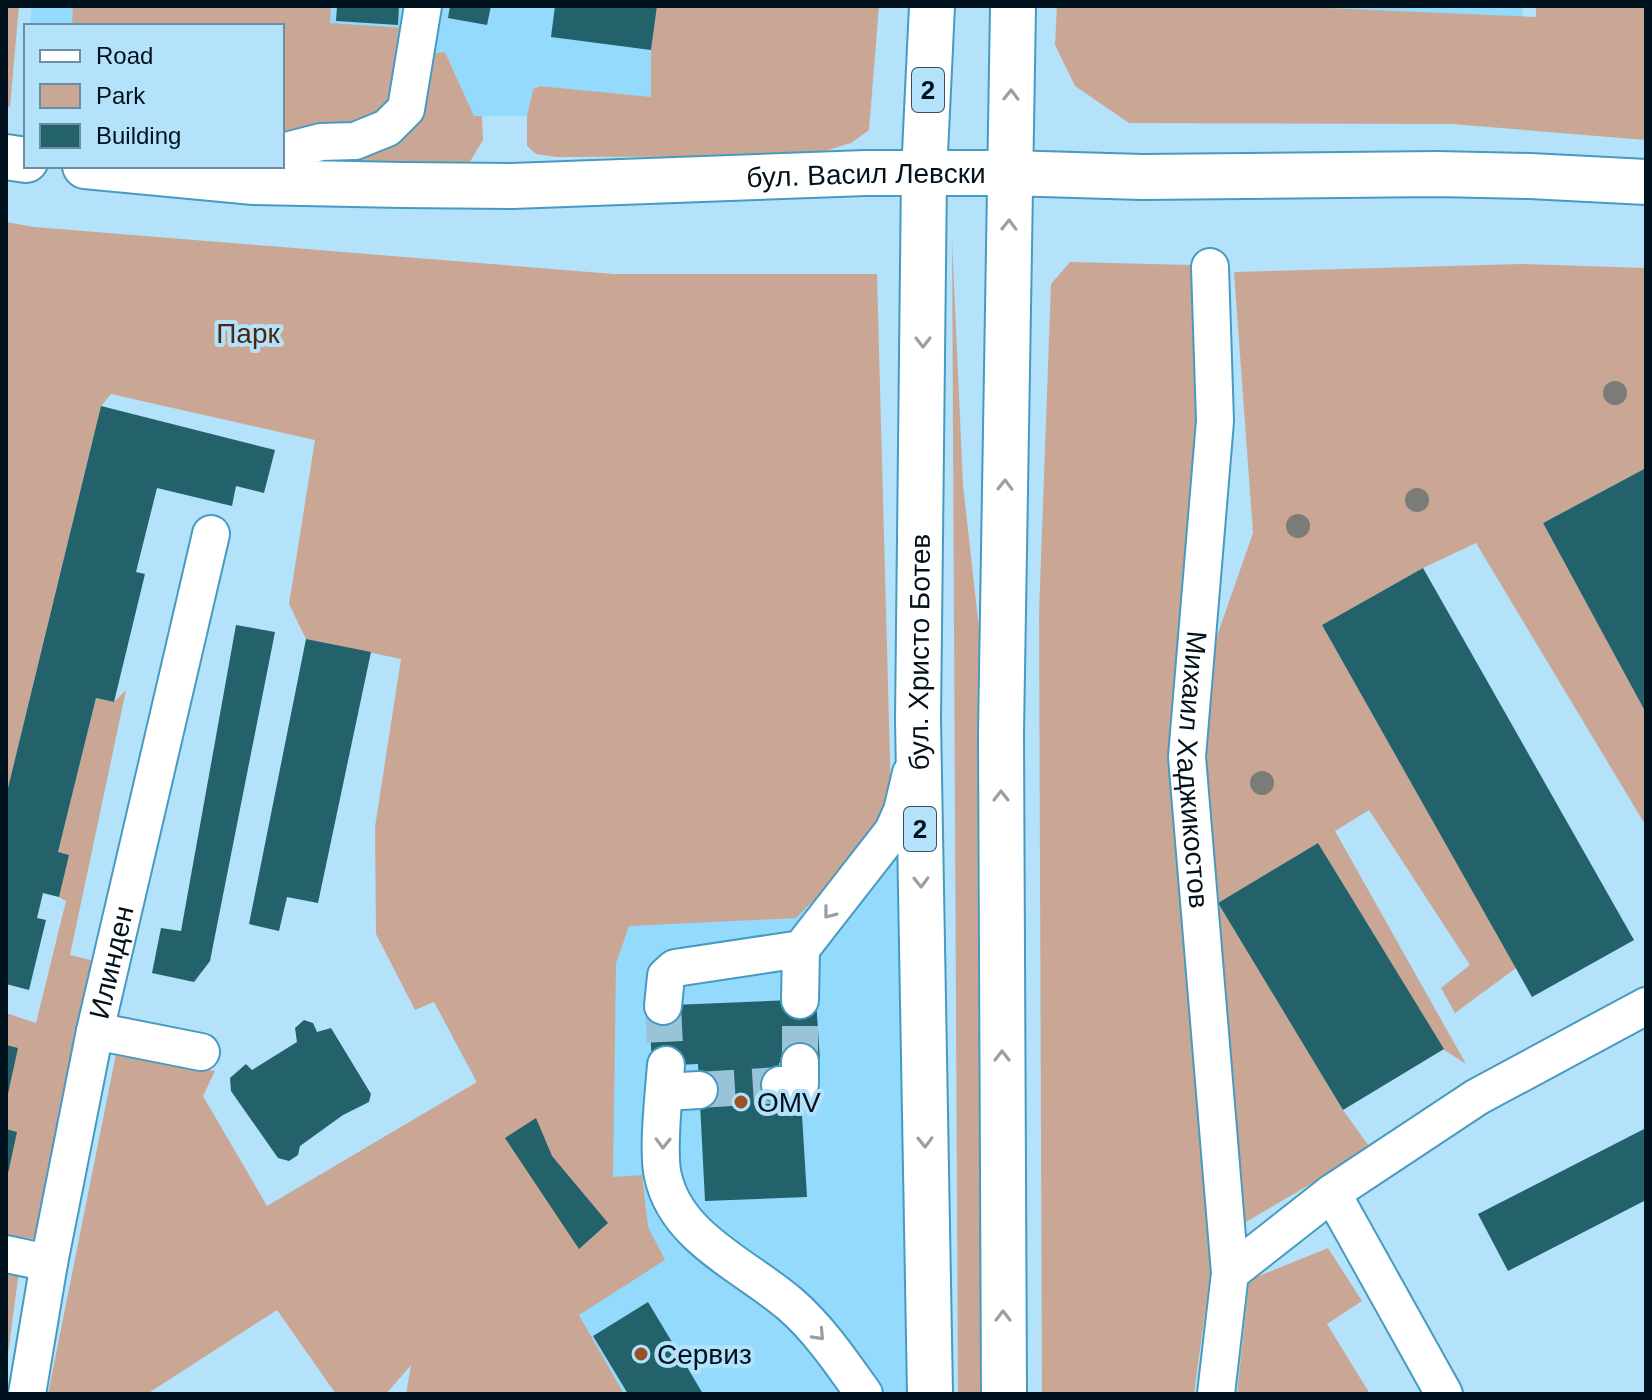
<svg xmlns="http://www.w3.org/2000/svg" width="1652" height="1400" font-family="Helvetica,sans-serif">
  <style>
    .built { fill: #93dafd }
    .green { fill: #caa794 }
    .building { fill: #23616b }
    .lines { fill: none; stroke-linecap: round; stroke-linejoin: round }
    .minor-tunnel { stroke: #98c3d9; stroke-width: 36; stroke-dasharray: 36 18; stroke-linecap: butt }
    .minor-casing { stroke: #479ac0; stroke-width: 40 }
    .major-casing { stroke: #479ac0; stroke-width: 48 }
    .highway-casing { stroke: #479ac0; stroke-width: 48 }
    .minor { stroke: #fff; stroke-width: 36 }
    .major { stroke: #fff; stroke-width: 44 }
    .highway { stroke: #fff; stroke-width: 44 }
    .tree { fill: #7b7b79 }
    .oneway { stroke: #99a0a5 }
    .poi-dot { fill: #975226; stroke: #b3e2fa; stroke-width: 3 }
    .labels { text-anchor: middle; stroke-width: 8; stroke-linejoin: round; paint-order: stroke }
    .shield { fill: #b3e2fa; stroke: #36505f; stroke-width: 2 }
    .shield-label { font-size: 26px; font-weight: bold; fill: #00121d }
    .street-label { font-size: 28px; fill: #00121d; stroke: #b3e2fa }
    .park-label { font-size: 28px; fill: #4d2710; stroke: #b3e2fa }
    .poi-label { font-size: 28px; fill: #00121d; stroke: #b3e2fa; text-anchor: start }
  </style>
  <rect width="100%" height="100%" fill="#b3e2fa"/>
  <g class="built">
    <polygon points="32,6 657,6 651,51 651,98 540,86 533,89 527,116 474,116 446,54 440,130 282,26 30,26"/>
    <polygon points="1255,6 1523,6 1522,47"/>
    <polygon points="918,720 930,1394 624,1394 579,1315 599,1302 510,1146 453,1038 553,1002 556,956 891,798"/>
  </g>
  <g class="green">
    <polygon points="6,6 19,6 10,107 6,106"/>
    <polygon points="73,6 331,6 330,23 404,28 399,58 445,52 474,116 482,116 483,140 459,180 282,166 282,26 72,26"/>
    <polygon points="657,6 879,6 869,130 851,143 808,156 557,157 536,154 527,146 527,116 533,89 540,86 651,97 651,50"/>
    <polygon points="1057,6 1279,6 1536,17 1536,6 1646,6 1646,140 1452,124 1129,123 1075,86 1055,45"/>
    <polygon points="6,222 34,227 614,274 877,274 891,798 866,847 796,918 629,926 616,963 613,1177 642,1175 648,1227 665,1260 579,1315 624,1394 406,1394 411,1365 386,1394 336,1394 277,1310 147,1394 48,1394 116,1054 215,1071 203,1096 267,1206 477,1082 434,1002 415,1010 376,934 375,827 401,659 306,639 289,604 315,440 111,394 101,406 6,796"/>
    <polygon points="952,239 963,485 981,646 983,1394 958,1394"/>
    <polygon points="1070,262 1191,265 1203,439 1172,709 1212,1261 1194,1394 1042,1394 1039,613 1051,284"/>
    <polygon points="1522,264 1646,268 1646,468 1543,523 1646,713 1646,826 1476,543 1423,568 1322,625 1516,968 1455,1013 1441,988 1470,965 1369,810 1335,831 1466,1064 1443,1049 1318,843 1218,903 1343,1110 1371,1149 1244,1223 1203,774 1217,636 1253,533 1234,272"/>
    <polygon points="126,690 70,955 111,965 53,1241 6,1235 6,1013 36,1023 66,901 59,897 58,852 96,698 114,702"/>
    <polygon points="1328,1248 1362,1301 1327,1324 1370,1394 1237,1394 1249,1280"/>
    <polygon points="6,1254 21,1257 6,1368"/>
  </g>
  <g class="building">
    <polygon points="337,6 399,6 398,25 336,21"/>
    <polygon points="450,6 491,6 487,25 448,18"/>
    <polygon points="555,6 657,6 651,50 551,37"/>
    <polygon points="101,406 275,450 264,493 236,486 232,506 157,488 136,572 145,574 114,702 96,698 58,852 69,855 59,897 43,893 37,918 46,920 29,990 6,984 6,796"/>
    <polygon points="1646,468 1646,713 1543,523"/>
    <polygon points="1423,568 1634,940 1532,997 1322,625"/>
    <polygon points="236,625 275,632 210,961 194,982 152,973 161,928 181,931"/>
    <polygon points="306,639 371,652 318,903 287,897 279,931 249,924"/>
    <polygon points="1318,843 1444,1049 1343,1110 1218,903"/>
    <polygon points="816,999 820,1061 779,1063 782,1116 802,1115 807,1197 705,1201 698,1064 652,1066 649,1006"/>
    <polygon points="304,1020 313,1023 317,1032 331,1028 371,1094 369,1102 343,1115 300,1146 298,1155 289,1161 278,1158 231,1091 230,1078 246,1064 252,1070 297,1042 295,1028"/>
    <polygon points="6,1045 18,1048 7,1098 6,1098"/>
    <polygon points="536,1118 552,1156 608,1223 579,1249 505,1138"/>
    <polygon points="1646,1128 1646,1200 1508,1271 1478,1214"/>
    <polygon points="6,1129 17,1132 7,1178 6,1178"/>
    <polygon points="648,1302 690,1372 703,1394 628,1394 593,1336"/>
  </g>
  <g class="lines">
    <g class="minor-tunnel">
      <polyline points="663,1006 666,1065"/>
      <polyline points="800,1062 800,1000"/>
      <polyline points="699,1090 780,1085"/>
    </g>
    <defs>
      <g id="minor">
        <polyline points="282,155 286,151 321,142 355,141 387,128 406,109 423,6"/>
        <path id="s1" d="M1210,267L1215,421L1187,757L1230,1273L1216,1394"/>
        <polyline points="800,1000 801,949"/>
        <polyline points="663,1006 666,976 675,968 801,949 893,831 902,811 911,773"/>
        <polyline points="95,1031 201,1052"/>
        <path d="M666,1065C664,1092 657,1152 663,1176C676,1238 746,1266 790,1304C819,1329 842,1363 864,1394"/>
        <polyline points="780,1085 800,1084 800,1062"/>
        <polyline points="665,1092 699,1090"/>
        <polyline points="1332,1193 1444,1394"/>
        <polyline points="6,1254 49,1263"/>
        <polyline points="1230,1273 1332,1193 1477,1097 1646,1006"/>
        <path id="s2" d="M27,1394L49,1263L95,1031L211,534"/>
      </g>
      <g id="major">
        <polyline points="6,157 26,160"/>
        <path id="s3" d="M85,166L254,182L402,185L512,186L866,173H1010L1142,177L1437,174L1530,176L1646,182"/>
      </g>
      <g id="highway">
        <path id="s4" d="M930,1394L918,720L924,174L932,6"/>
        <polyline points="1004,1394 1001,733 1013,6"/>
      </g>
    </defs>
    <use href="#minor" class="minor-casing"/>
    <use href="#major" class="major-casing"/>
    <use href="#highway" class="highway-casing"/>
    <use href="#minor" class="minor"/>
    <use href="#major" class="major"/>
    <use href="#highway" class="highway"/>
  </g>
  <g class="tree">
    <circle cx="1615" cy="393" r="12"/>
    <circle cx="1417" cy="500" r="12"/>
    <circle cx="1298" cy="526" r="12"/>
    <circle cx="1262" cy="783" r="12"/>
  </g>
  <defs><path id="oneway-chevron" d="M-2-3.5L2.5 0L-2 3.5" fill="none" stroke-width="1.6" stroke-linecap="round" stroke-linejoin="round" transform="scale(2)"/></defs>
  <g class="oneway">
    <use href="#oneway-chevron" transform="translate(1011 95) rotate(-89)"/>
    <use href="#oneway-chevron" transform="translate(1009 225) rotate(-89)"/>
    <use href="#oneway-chevron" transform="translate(923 342) rotate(90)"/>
    <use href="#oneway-chevron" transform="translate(1005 485) rotate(-89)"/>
    <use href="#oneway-chevron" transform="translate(1001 796) rotate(-90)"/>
    <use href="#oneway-chevron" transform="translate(921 882) rotate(89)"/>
    <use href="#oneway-chevron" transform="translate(829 913) rotate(128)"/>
    <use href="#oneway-chevron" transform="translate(1002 1056) rotate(-90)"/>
    <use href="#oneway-chevron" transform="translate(925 1142) rotate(89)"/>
    <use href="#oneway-chevron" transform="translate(663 1143) rotate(91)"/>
    <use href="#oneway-chevron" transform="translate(1003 1316) rotate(-90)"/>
    <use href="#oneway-chevron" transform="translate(819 1335) rotate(47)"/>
  </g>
  <g class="poi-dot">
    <circle cx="741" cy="1102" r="8"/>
    <circle cx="641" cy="1354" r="8"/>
  </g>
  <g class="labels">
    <g class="shield">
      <rect x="912" y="68" width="32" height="44" rx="6"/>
      <rect x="904" y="807" width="32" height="44" rx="6"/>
    </g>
    <g class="shield-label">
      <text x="928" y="99">2</text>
      <text x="920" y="838">2</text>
    </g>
    <g class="street-label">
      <text dy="10" stroke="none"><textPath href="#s3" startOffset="782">бул. Васил Левски</textPath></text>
      <text dy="10" stroke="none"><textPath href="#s4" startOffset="742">бул. Христо Ботев</textPath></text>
      <text dy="10" stroke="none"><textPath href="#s1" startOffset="504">Михаил Хаджикостов</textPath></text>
      <text dy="10" stroke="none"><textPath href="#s2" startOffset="440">Илинден</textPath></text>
    </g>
    <g class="park-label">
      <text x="248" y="343">Парк</text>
    </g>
    <g class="poi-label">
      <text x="757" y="1112">OMV</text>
      <text x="657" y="1364">Сервиз</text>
    </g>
  </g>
  <rect width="1652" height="1400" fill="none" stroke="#00121d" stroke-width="16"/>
  <rect x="24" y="24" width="260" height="144" fill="#b3e2fa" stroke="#6b8fa2" stroke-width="2"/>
  <rect x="40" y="50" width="40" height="12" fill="#ffffff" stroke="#6b8fa2" stroke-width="2"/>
  <text x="96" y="64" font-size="24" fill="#00121d">Road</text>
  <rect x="40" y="84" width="40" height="24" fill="#caa794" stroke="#6b8fa2" stroke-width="2"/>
  <text x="96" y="104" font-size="24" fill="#00121d">Park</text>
  <rect x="40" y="124" width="40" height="24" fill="#23616b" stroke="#6b8fa2" stroke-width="2"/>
  <text x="96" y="144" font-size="24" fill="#00121d">Building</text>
</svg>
